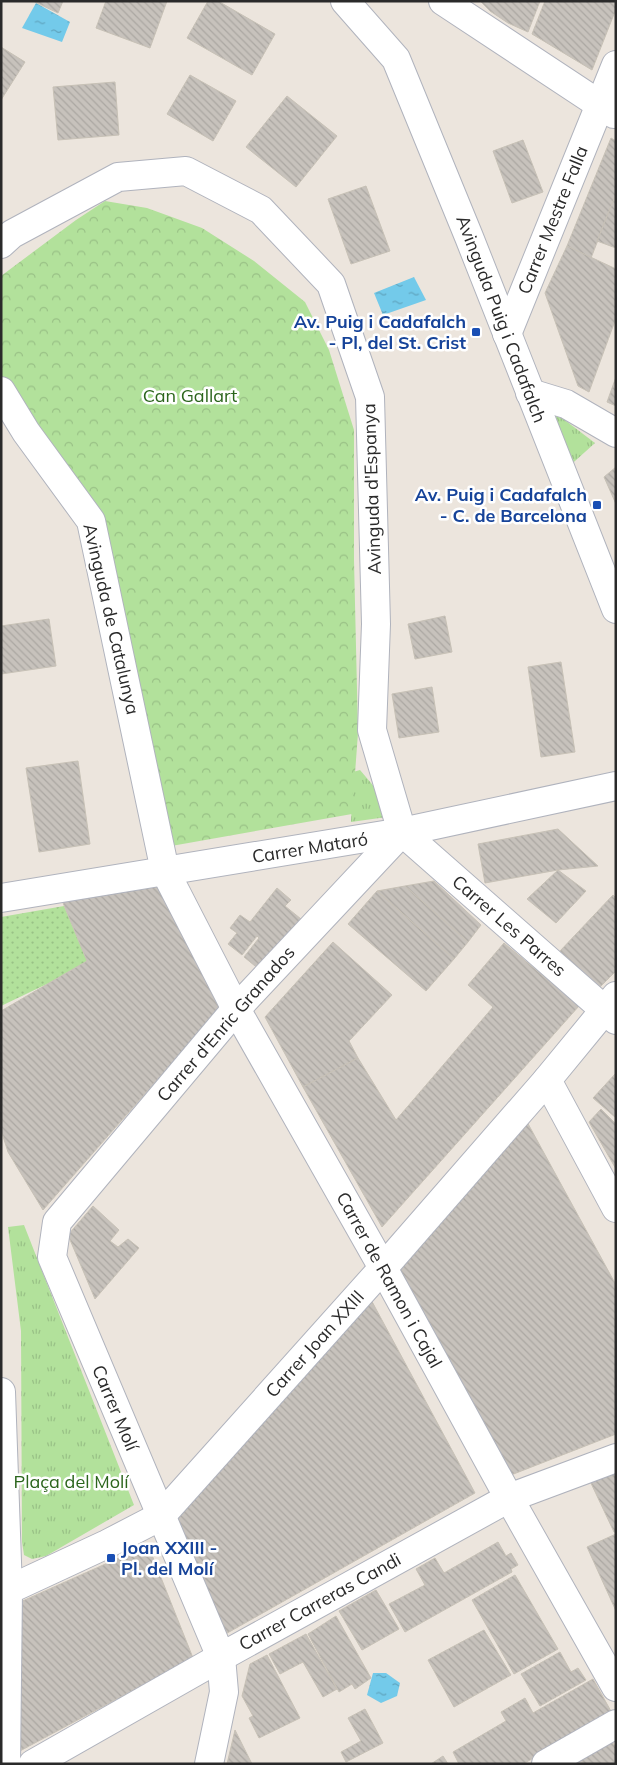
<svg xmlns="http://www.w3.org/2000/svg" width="617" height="1765" font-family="Mulish,sans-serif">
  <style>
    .grass { fill: url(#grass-dots) }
    .forest { fill: url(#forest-crowns) }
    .park { fill: url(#park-tufts) }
    .water { fill: url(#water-ripples) }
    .building { fill: url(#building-back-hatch); stroke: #c7c1b6 }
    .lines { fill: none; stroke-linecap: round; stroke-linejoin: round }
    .minor-casing { stroke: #b0b3bd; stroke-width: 30 }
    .minor { stroke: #fff; stroke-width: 28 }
    .transit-dot { fill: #1a4fb4; stroke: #fff; stroke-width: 2 }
    .labels { text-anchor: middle; stroke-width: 5; stroke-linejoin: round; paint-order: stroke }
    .street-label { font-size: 18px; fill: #2a2a2a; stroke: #fff }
    .transit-label { font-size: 18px; font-weight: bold; fill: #164399; stroke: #fff; text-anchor: end }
    .park-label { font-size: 18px; fill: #2b651c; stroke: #fff }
  </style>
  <defs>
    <pattern id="grass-dots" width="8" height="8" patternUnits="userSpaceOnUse" patternTransform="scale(1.25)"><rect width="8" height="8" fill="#b2e19b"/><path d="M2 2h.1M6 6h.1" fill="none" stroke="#99c186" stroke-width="1.8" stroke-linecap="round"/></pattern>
    <pattern id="forest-crowns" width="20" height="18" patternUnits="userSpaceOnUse" patternTransform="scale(1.25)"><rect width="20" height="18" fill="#b2e19b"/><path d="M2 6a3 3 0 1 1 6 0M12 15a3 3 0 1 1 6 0" fill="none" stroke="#99c186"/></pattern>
    <pattern id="park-tufts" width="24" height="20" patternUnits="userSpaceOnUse" patternTransform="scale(1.25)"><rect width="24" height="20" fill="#b2e19b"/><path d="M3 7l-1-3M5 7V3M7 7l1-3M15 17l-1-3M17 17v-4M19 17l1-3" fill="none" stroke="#99c186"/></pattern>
    <pattern id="water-ripples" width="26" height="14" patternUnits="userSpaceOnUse" patternTransform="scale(1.25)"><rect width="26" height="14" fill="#73caea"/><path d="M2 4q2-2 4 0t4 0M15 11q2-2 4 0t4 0" fill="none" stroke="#5fa4be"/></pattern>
    <pattern id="building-back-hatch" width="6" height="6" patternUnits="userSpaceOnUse" patternTransform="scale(1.25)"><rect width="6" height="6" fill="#c7c2bc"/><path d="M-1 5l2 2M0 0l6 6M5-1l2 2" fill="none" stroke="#aba7a2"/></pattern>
  </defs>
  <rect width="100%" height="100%" fill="#ece5dd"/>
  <polygon class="grass" points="64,906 87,961 49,983 1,1006 1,917"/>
  <polygon class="forest" points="105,201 147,208 202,228 254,261 305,302 329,350 354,430 354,560 358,733 352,814 160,848 104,519 1,382 1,276 76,220"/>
  <g class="park">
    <polygon points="537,399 595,443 565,470"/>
    <polygon points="360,770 387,802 394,816 351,822 353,772"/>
    <polygon points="24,1225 134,1505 46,1556 32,1559 24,1555 22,1542 21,1331 8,1227"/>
  </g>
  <g class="water">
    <polygon points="36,3 70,22 62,42 22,28"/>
    <polygon points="414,277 426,300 383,315 374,293"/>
    <polygon points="373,1673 386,1673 400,1683 397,1696 381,1703 367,1695"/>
  </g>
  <g class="building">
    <polygon points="33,1 63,1 58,13"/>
    <polygon points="106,1 167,1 150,48 96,28"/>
    <polygon points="208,1 218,1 275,34 252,75 187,38"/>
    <polygon points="480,1 540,1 528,32 508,23 490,11"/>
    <polygon points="545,1 616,1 616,9 592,70 532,34"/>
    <polygon points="1,47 25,62 1,100"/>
    <polygon points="190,75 236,101 213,141 167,114"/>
    <polygon points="115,82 119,135 58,140 53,87"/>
    <polygon points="287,96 337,136 296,187 246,147"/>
    <polygon points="611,138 616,141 616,194 591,258 567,246"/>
    <polygon points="523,140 543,192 512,203 493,151"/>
    <polygon points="366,186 390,251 351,264 328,199"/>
    <polygon points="616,194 616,248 597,241"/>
    <polygon points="567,246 616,269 616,318 589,392 578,386 545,293"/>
    <polygon points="616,377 616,406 607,402"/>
    <polygon points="616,467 616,504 604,477"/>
    <polygon points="445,616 452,652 415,659 408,624"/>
    <polygon points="49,619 56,666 1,674 1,626"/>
    <polygon points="561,662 575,752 541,757 528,667"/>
    <polygon points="432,687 439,732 399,738 392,694"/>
    <polygon points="78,761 90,844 39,852 26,768"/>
    <polygon points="558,829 598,866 558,870 485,883 478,844"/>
    <polygon points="558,870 586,891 556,923 527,899"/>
    <polygon points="434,881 481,925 468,942 405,886"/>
    <polygon points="158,883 221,1007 43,1210 8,1152 1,1130 1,1011 87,961 61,898"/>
    <polygon points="405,886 468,942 454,959 377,891"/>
    <polygon points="277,888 291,900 285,906 301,919 260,970 244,957 259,938 257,936 242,955 228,944 237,933 230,928 240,915 250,922"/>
    <polygon points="377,891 454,959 426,991 348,924"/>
    <polygon points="613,895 616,898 616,971 599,988 560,951"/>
    <polygon points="333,942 392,995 349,1041 358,1058 303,1087 265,1017"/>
    <polygon points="504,943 579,1006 382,1227 303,1087 358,1058 396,1120 493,1007 468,985"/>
    <polygon points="616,1073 616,1118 593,1098"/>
    <polygon points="601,1109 616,1124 616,1169 589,1122"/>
    <polygon points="526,1120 616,1285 616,1434 511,1475 395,1267"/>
    <polygon points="93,1206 119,1230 110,1241 118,1247 128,1239 139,1248 95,1299 68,1235"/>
    <polygon points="369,1296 475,1493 222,1636 171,1519"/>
    <polygon points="616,1469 616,1532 614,1532 589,1479"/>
    <polygon points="616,1534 616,1611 587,1547"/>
    <polygon points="498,1542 506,1556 511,1553 518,1565 511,1569 512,1572 405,1632 389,1604 425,1585 416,1569 435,1558 444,1573"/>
    <polygon points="148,1545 193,1658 18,1752 18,1603"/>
    <polygon points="515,1575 558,1649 514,1674 472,1600"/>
    <polygon points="376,1590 399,1629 362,1650 339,1611"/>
    <polygon points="336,1616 371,1678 355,1689 352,1684 339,1692 308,1634"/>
    <polygon points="484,1630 511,1675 454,1707 428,1660"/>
    <polygon points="306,1634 337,1689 323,1697 303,1662 280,1674 269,1654"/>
    <polygon points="560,1652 571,1672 578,1668 586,1680 540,1706 521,1674"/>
    <polygon points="267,1655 300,1718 259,1738 249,1718 253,1716 242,1696 250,1664"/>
    <polygon points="593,1679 612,1713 523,1764 459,1764 453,1752 506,1721 501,1712 525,1698 533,1713"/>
    <polygon points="365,1709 383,1743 346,1762 341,1752 361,1741 348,1718"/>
    <polygon points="235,1730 252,1764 227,1764"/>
    <polygon points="611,1740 616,1748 616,1764 564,1764"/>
    <polygon points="443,1756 448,1764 431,1764"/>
  </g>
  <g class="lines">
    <defs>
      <g id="minor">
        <polyline points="345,1 396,59 469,237 616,609"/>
        <polyline points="443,1 614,114"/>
        <polyline points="1,244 12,234 118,177 186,171 261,210 331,284 370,397 376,624 372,730 402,832"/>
        <polyline points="507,334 616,65"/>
        <polyline points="1,391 26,432 91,521 165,871 236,1009 383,1268 509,1498 616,1687"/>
        <polyline points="530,393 566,404 616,433"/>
        <polyline points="402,832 616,1020"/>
        <polyline points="1,898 402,832 616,786"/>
        <polyline points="547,1080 616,1208"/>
        <polyline points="1,1392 8,1590 6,1764"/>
        <polyline points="8,1590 107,1544 161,1516 383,1268 547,1080 616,996"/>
        <polyline points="33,1764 221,1657 509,1498 616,1458"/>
        <polyline points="209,1764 224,1692 221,1657 52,1257 57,1222 236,1009 402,832"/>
        <polyline points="546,1764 616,1724"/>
      </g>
    </defs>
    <use href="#minor" class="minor-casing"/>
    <use href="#minor" class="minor"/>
  </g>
  <g class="transit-dot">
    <rect x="471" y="327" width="10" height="10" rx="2.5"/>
    <rect x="592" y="500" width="10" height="10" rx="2.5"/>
    <rect x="106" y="1553" width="10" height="10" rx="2.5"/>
  </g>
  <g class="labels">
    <g class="street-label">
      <text transform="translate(553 220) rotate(-68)" y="6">Carrer Mestre Falla</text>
      <text transform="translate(501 319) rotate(69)" y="6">Avinguda Puig i Cadafalch</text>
      <text transform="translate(372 489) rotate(-92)" y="6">Avinguda d'Espanya</text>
      <text transform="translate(111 619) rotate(77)" y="6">Avinguda de Catalunya</text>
      <text transform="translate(310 848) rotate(-9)" y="6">Carrer Mataró</text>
      <text transform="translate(509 926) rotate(41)" y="6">Carrer Les Parres</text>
      <text transform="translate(226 1024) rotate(-49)" y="6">Carrer d'Enric Granados</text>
      <text transform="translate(389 1280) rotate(61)" y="6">Carrer de Ramon i Cajal</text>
      <text transform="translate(315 1344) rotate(-48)" y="6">Carrer Joan XXIII</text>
      <text transform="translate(115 1408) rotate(67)" y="6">Carrer Molí</text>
      <text transform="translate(320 1602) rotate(-29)" y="6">Carrer Carreras Candi</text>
    </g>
    <g class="transit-label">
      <text x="466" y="328">Av. Puig i Cadafalch<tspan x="466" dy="21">- Pl, del St. Crist</tspan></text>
      <text x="587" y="501">Av. Puig i Cadafalch<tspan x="587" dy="21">- C. de Barcelona</tspan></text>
      <text x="121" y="1554" text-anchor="start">Joan XXIII -<tspan x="121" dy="21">Pl. del Molí</tspan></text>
    </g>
    <g class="park-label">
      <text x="190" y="402">Can Gallart</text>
      <text x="71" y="1488">Plaça del Molí</text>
    </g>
  </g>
  <rect width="617" height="1765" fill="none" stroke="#2a2a2a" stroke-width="5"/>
</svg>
